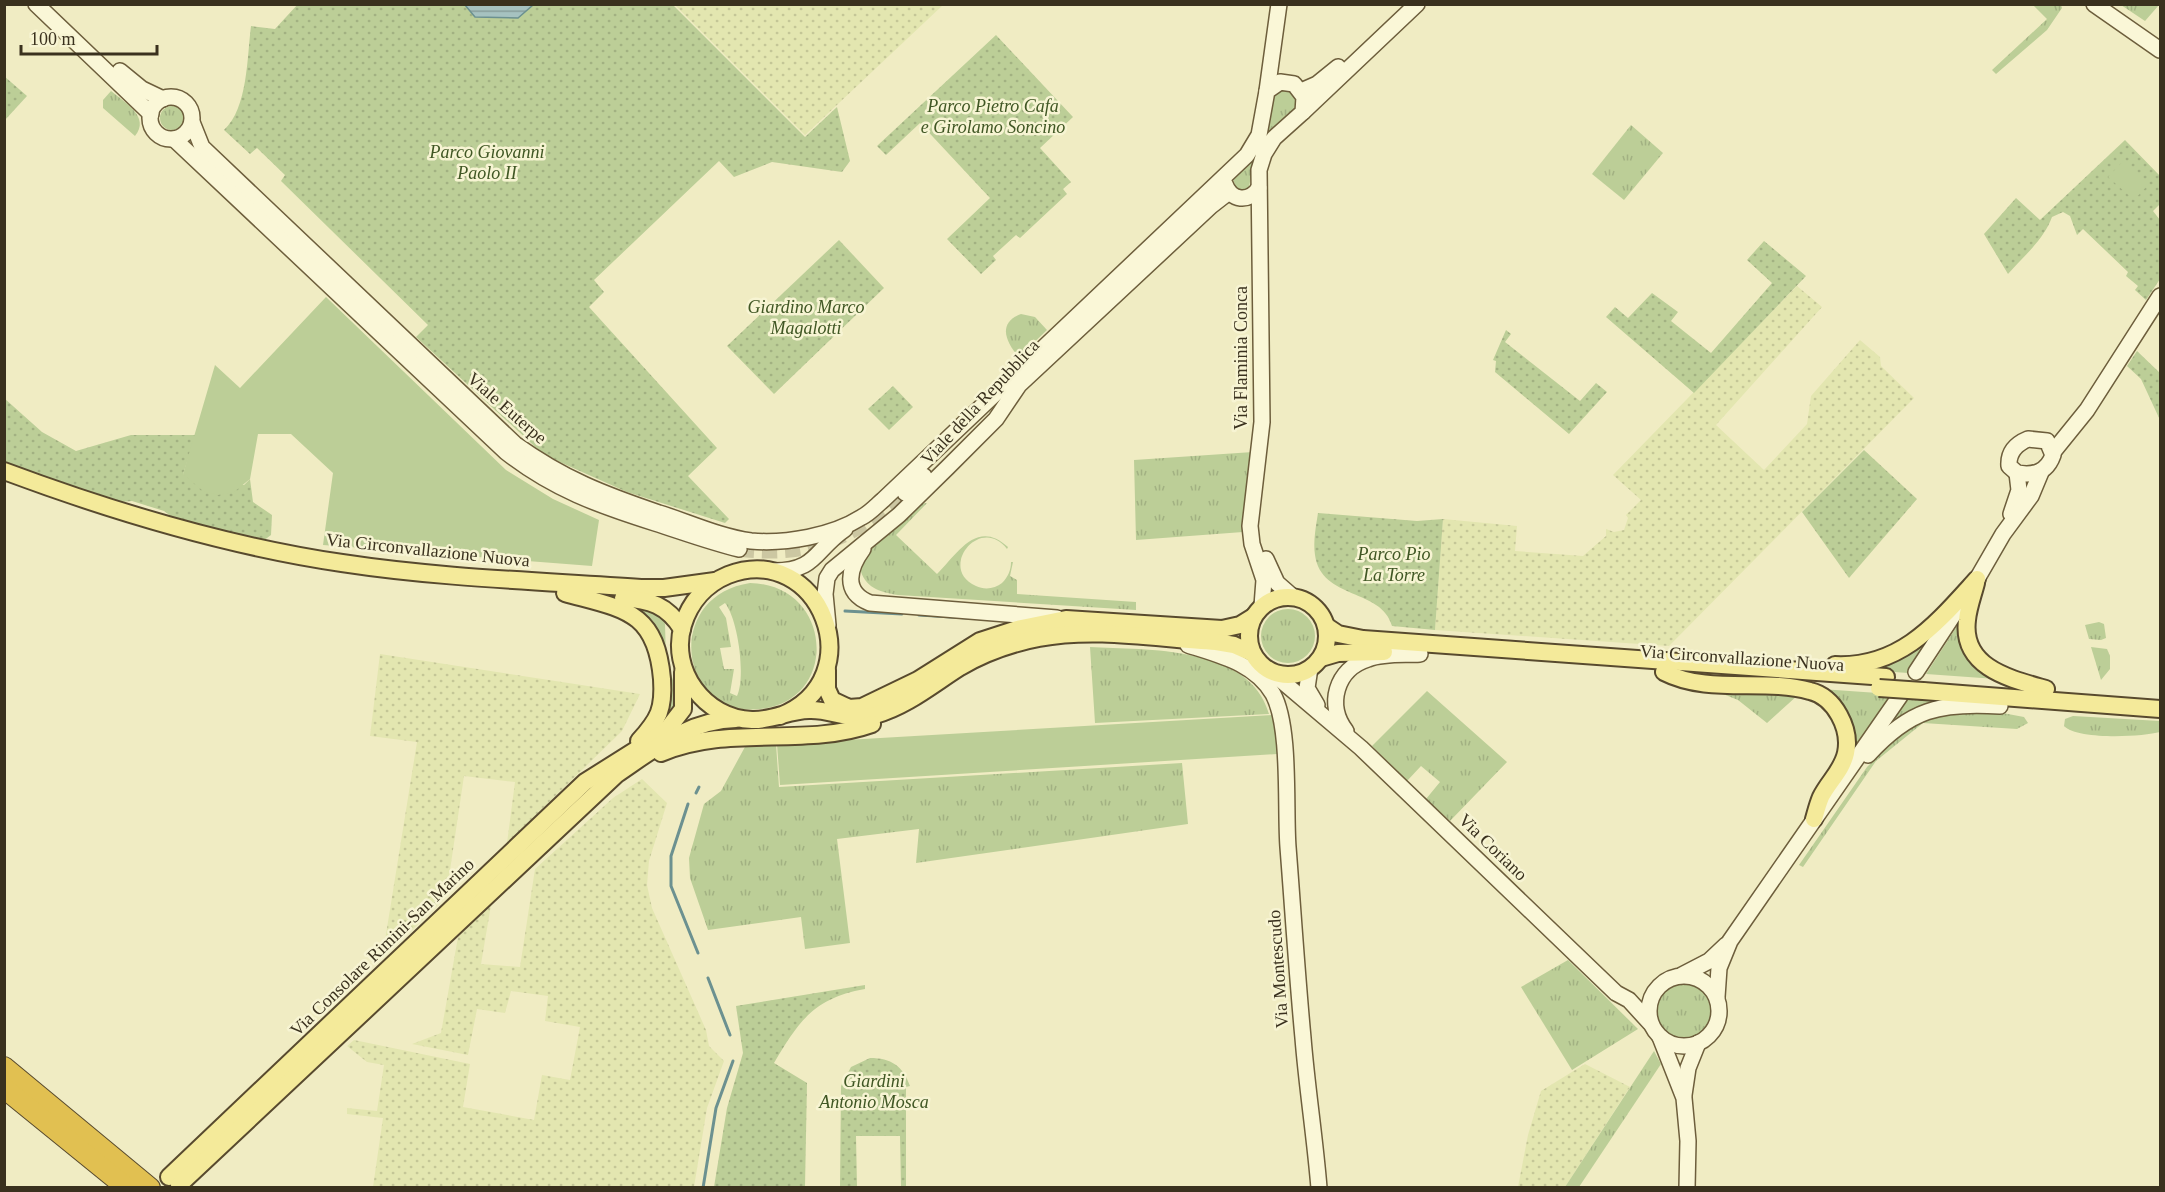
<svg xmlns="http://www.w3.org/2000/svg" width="2165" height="1192" font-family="'Times New Roman',serif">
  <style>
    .farmland { fill: url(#farmland-dots) }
    .grass { fill: url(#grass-tufts); fill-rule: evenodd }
    .park { fill: url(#park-dots) }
    .pitch { fill: #bcce97 }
    .water { fill: url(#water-rules); stroke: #6c9190; stroke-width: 1.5 }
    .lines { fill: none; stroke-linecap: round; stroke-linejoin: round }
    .stream { stroke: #6c9190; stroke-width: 3 }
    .secondary-tunnel { stroke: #ccc7a2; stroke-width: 15; stroke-dasharray: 15 8; stroke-linecap: butt }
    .secondary-casing { stroke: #6d5e3c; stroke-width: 18 }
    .primary-casing { stroke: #584a2e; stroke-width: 20 }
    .highway-casing { stroke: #584a2e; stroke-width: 22 }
    .secondary { stroke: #faf7d7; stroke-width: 15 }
    .primary { stroke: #f4ea9a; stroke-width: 16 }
    .highway { stroke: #e1c051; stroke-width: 20 }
    .primary-bridge-casing { stroke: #584a2e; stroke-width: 20; stroke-linecap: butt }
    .primary-bridge { stroke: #f4ea9a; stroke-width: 16 }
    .labels { text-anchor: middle; stroke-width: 5; stroke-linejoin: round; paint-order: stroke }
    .park-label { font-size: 18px; font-style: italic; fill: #405724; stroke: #f7f4d3 }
    .street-label { font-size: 18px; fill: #3a311e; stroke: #f7f4d3 }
  </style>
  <defs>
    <pattern id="farmland-dots" width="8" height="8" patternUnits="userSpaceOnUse" patternTransform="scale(1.5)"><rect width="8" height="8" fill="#e3e6b0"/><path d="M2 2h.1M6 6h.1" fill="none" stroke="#c4c697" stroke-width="1.8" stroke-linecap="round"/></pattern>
    <pattern id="grass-tufts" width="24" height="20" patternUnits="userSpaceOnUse" patternTransform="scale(1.5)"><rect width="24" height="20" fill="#bcce97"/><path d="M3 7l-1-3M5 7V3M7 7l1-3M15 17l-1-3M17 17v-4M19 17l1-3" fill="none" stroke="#a2b182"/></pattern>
    <pattern id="park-dots" width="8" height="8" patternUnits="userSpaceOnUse" patternTransform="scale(1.5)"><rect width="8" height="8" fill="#bcce97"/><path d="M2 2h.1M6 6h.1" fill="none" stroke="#a2b182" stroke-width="1.8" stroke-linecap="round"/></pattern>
    <pattern id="water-rules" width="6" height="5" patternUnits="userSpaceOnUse" patternTransform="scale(1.5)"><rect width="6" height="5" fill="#a6c2c0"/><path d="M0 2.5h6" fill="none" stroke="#889e9b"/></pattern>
  </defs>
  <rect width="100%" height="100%" fill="#f0ecc3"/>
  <g class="farmland">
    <polygon points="675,5 943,5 805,135"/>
    <polygon points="1797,286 1822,307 1716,425 1764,470 1807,424 1811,396 1860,340 1880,357 1881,366 1914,398 1669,646 1435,630 1443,519 1517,526 1515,551 1583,556 1606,536 1606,529 1614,532 1624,530 1628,518 1626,515 1641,500 1613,475"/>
    <polygon points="380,654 640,694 622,731 507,843 515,782 464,776 446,897 382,959 417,742 370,736"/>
    <polygon points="642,779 667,803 649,861 647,885 652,908 706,1030 709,1046 724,1061 707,1108 694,1187 373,1187 383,1118 347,1114 347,1108 377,1111 384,1065 367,1062 347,1046 354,1040 470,1064 463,1107 534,1120 542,1075 570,1080 580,1027 545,1021 548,996 511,991 505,1013 477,1009 468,1055 412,1044 441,1033 458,937 491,905 481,964 520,967 535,869 613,798"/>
    <polygon points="1585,1064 1630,1087 1565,1187 1518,1187 1528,1135 1541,1091"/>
  </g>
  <g class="grass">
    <polygon points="2033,5 2061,5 2062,8 2047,30 1996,74 1992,70 2047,19"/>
    <polygon points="2121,5 2159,4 2159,5 2145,21"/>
    <path d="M1281,89L1290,90L1297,100L1293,112L1266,136L1254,161L1249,187L1245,191L1237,190L1233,179C1246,164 1260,152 1267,132C1272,117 1266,99 1281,89Z"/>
    <path d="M111,91C124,102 151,117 135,136L103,108V100Z"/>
    <circle cx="172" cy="118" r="12"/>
    <polygon points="1631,125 1663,153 1624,200 1592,174"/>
    <path d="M1021,314L1035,317L1047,330L1019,357C1007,344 996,323 1021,314Z"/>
    <polygon points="1253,452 1244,509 1243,532 1136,540 1134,460"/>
    <path d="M927,503L896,535L937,574C957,554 977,518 1008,547L1007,549C980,514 937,569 976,586C984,590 995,589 1002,583C1008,577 1011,570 1011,562H1013L1010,576L1017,580V594L1136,602V610L898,595C879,592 864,587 860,568L866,552L919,504Z"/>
    <path d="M750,583C834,585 840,701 760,709C678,718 663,596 750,583ZM725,603C738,619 746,677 737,696L730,693L734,669H724L720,648L731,647L726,618L719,607Z"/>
    <polygon points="626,604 642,605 662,616 665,624 666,659 676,689 674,708 665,721 653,623"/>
    <circle cx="1288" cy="636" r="27"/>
    <polygon points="1961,620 1996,679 1926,674"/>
    <polygon points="2099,622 2104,624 2106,638 2101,640 2089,639 2085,625"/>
    <polygon points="1934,633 1908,673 1839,668"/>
    <path d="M1090,647C1146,650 1250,645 1269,714L1095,723Z"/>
    <polygon points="2091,647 2107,649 2110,656 2110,669 2101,680"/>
    <polygon points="1708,688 1798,695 1767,723 1738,700"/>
    <polygon points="1821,689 1892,694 1853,750"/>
    <polygon points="1427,691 1507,762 1450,821 1426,799 1440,782 1421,766 1407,781 1372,746"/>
    <polygon points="1908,697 1942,700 1926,705 1886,731"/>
    <polygon points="1992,711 2024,717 2028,723 2017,729 1923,723 1876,761 1803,867 1799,865 1867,767 1902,733 1935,713"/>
    <path d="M2073,716L2160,721V732C2142,737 2077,740 2064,726L2065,719Z"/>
    <polygon points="776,744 779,787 1182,763 1188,824 916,863 919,829 837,839 850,943 805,949 801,917 708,930 690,878 689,858 704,804 721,791 746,745"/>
    <polygon points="1568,960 1638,1029 1572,1070 1521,987"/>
    <circle cx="1686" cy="1010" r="32"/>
    <polygon points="1654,1051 1661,1064 1579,1187 1565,1187"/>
  </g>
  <g class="park">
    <path d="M298,4L673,5L805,137L837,107L850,161L842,172L772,162L734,177L719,161L594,280L604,292L589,307L717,448L688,476L729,519L725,523L627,492L544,455L416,337L428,325L281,181L285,175L257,148L250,154L224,130C248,108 247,57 251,26L275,29Z"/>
    <polygon points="996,35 1073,117 1040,148 1071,182 1063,189 1067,194 1020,238 1016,235 993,256 996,260 981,274 947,239 990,198 920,123 886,155 877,146"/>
    <polygon points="4,76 27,96 5,120 4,120"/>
    <path d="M2125,140L2160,176V204L2153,211L2160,220V279L2146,300L2135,290L2138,286L2126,276L2128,272L2083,229L2077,235L2070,216L2063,212L2052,217C2044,239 2025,255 2008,274L1984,234L2016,198L2040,220Z"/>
    <polygon points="839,240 884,288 774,394 727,346"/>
    <polygon points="1764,241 1806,276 1694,393 1606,317 1615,307 1628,318 1652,293 1678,312 1671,321 1711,353 1772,283 1747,260"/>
    <polygon points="1506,330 1511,334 1505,342 1580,401 1596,383 1607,392 1569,434 1495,372 1496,361 1493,360"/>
    <polygon points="2137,351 2160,373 2160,420 2141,379 2127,366"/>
    <polygon points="893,386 913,407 889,430 868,409"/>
    <polygon points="4,398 42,432 76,451 131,435 196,435 183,474 244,485 250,479 253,502 272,515 271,535 263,541 179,522 164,511 132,501 110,503 5,463"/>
    <polygon points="1864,450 1917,499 1849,578 1802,512"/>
    <path d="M1318,513L1417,521L1443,519L1435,630L1392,626C1382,588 1321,600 1315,555C1313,541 1316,526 1318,513Z"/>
    <path d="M865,985V989C814,998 799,1021 774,1063L807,1083L805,1187H714L727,1108L743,1053L736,1006Z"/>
    <path d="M870,1058C891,1058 903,1066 910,1086L906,1087V1187H901L900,1136H856L857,1187H840L841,1086L851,1067Z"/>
  </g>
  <g class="pitch">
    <polygon points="2123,161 2149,184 2134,200 2108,177"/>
    <polygon points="326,297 506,470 553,499 599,520 592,566 323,545 333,473 291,434 258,434 250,479 234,492 218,495 203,491 183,474 215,365 240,388"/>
    <polygon points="1274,715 1277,754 780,785 777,744"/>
  </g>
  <polygon class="water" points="465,5 533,5 518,18 475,17"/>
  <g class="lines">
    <g class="stream">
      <polyline points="845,611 902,614"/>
      <polyline points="919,615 968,618"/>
      <polyline points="696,793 699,787"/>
      <polyline points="688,804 671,856 671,886 698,953"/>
      <polyline points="708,978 730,1035"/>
      <polyline points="703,1188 716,1108 733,1061"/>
    </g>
    <path class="secondary-tunnel" d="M739,549C808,558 854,538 905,493"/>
    <defs>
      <g id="secondary">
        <polyline points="36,4 151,114"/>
        <polyline points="2094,4 2160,50"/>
        <polyline points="120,71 142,89 163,99"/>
        <polyline points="1267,91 1279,4"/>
        <polyline points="1301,91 1317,84 1338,67"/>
        <circle cx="171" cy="118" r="21"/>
        <polyline points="1303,112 1417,4"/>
        <path d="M192,122L202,147L515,444C564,479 603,494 659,513C688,522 720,537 751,541C786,544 832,536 862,517C870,513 877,505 883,500L1247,155L1259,135L1267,91L1280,82L1294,84L1304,97L1303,112L1274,138L1264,154L1259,170L1262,422L1250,526L1252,544L1264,580L1262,606"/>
        <path d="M174,139L506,452C553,489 598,505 655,523C683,532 710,542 739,549"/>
        <path d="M1225,184C1231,201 1249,203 1259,188"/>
        <path d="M2028,439L2047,441L2053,455C2047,472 2034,476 2017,473L2009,466C2008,452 2016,444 2028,439Z"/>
        <polyline points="2053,452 2087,410 2160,296"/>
        <polyline points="905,493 924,476"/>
        <polyline points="2011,514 2019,490 2017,473"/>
        <path d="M863,549C849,568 842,592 870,603L1057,618"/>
        <polyline points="1266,559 1277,583 1293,597"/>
        <path d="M774,571C817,571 814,550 845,529"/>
        <polyline points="828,625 825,594 827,578 832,570 899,515 948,467 996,419 1019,385 1211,206 1229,192"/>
        <path d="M1188,645C1219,655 1255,663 1273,694C1291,727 1285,808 1288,847C1293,911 1297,974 1303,1038C1307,1088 1315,1138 1319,1188"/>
        <polyline points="1310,668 1307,688 1317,705"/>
        <polyline points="1270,671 1361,748 1616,993 1629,1000 1650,1023"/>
        <polyline points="1916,672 1977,579 2003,534 2031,496 2041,472"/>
        <path d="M1346,731C1326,705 1336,669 1368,659C1384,653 1403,655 1420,654"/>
        <path d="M1868,755C1910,709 1940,702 2000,706"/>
        <polyline points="1682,975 1709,961 1726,945"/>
        <circle cx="1684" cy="1011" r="35"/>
        <polyline points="1717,997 1719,968 1730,941 1900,696"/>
        <polyline points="1660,1037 1684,1098 1688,1141 1687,1188"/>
        <polyline points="1684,1095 1688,1068 1698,1043"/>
      </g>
      <g id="primary">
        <path d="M4,471C114,512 226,546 342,563C440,578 541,581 641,588H664L715,581"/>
        <path d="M1976,583C1973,595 1968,608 1967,620C1961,668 2011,679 2046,689"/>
        <path d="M565,593C623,609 656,610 662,679C664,709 659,719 639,741"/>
        <circle cx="1288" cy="636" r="39"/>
        <path d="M623,598C650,600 667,605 682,629"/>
        <polyline points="1326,626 1338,634 1363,639 1886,677"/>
        <polyline points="1321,658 1338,653 1384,652"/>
        <path d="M1835,665C1901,668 1937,623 1977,579"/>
        <polyline points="827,670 827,689 832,700 849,708 862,707 918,680 980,641 1017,629 1066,619 1222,629 1240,625 1253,617"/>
        <path d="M1664,672C1709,695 1763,678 1810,691C1835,697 1851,729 1846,753C1842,771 1829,781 1821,797C1818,804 1816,812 1814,819"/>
        <polyline points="1923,691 2160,709"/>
        <path d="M780,716C875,678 819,540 728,575C706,584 690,602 683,625C669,670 705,719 752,720C773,721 791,709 811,710C834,710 851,722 875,715C907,706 933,684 960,667C984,653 1012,643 1039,638C1096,627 1158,639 1216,642L1234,645L1252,653"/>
        <path d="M661,753C728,724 804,748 872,724"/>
        <polyline points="169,1177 585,782 666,731 683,709 683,672"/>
        <path d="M179,1185L617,774C654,749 689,720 736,719"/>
      </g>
      <g id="highway">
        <polyline points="4,1067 150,1188"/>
        <polyline points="4,1088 127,1188"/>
      </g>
    </defs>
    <use href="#secondary" class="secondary-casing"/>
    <use href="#primary" class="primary-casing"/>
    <use href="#highway" class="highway-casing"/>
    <use href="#secondary" class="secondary"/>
    <use href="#primary" class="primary"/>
    <use href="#highway" class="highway"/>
    <defs>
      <polyline id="primary-bridge" points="1879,688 1923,691"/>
    </defs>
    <use href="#primary-bridge" class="primary-bridge-casing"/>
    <use href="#primary-bridge" class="primary-bridge"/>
  </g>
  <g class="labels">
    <g class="park-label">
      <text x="993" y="112">Parco Pietro Cafa<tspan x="993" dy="21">e Girolamo Soncino</tspan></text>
      <text x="487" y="158">Parco Giovanni<tspan x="487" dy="21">Paolo II</tspan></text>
      <text x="806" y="313">Giardino Marco<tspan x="806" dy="21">Magalotti</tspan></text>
      <text x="1394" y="560">Parco Pio<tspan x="1394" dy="21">La Torre</tspan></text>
      <text x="874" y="1087">Giardini<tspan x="874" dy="21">Antonio Mosca</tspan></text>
    </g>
    <g class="street-label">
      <text transform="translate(1241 358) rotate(-90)" y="6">Via Flaminia Conca</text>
      <text transform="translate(980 402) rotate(-47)" y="6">Viale della Repubblica</text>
      <text transform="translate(507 408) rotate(41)" y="6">Viale Euterpe</text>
      <text transform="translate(428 550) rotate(6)" y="6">Via Circonvallazione Nuova</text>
      <text transform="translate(1742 658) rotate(4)" y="6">Via Circonvallazione Nuova</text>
      <text transform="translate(1493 847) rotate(44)" y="6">Via Coriano</text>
      <text transform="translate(382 947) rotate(-44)" y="6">Via Consolare Rimini-San Marino</text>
      <text transform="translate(1278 969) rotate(-94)" y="6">Via Montescudo</text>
    </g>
  </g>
  <rect width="2165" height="1192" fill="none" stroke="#3a311e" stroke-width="12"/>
  <path d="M21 45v9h136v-9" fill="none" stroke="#3a311e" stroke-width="3"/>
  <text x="30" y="45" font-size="18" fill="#3a311e" stroke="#f7f4d3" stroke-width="4.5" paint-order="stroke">100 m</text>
</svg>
